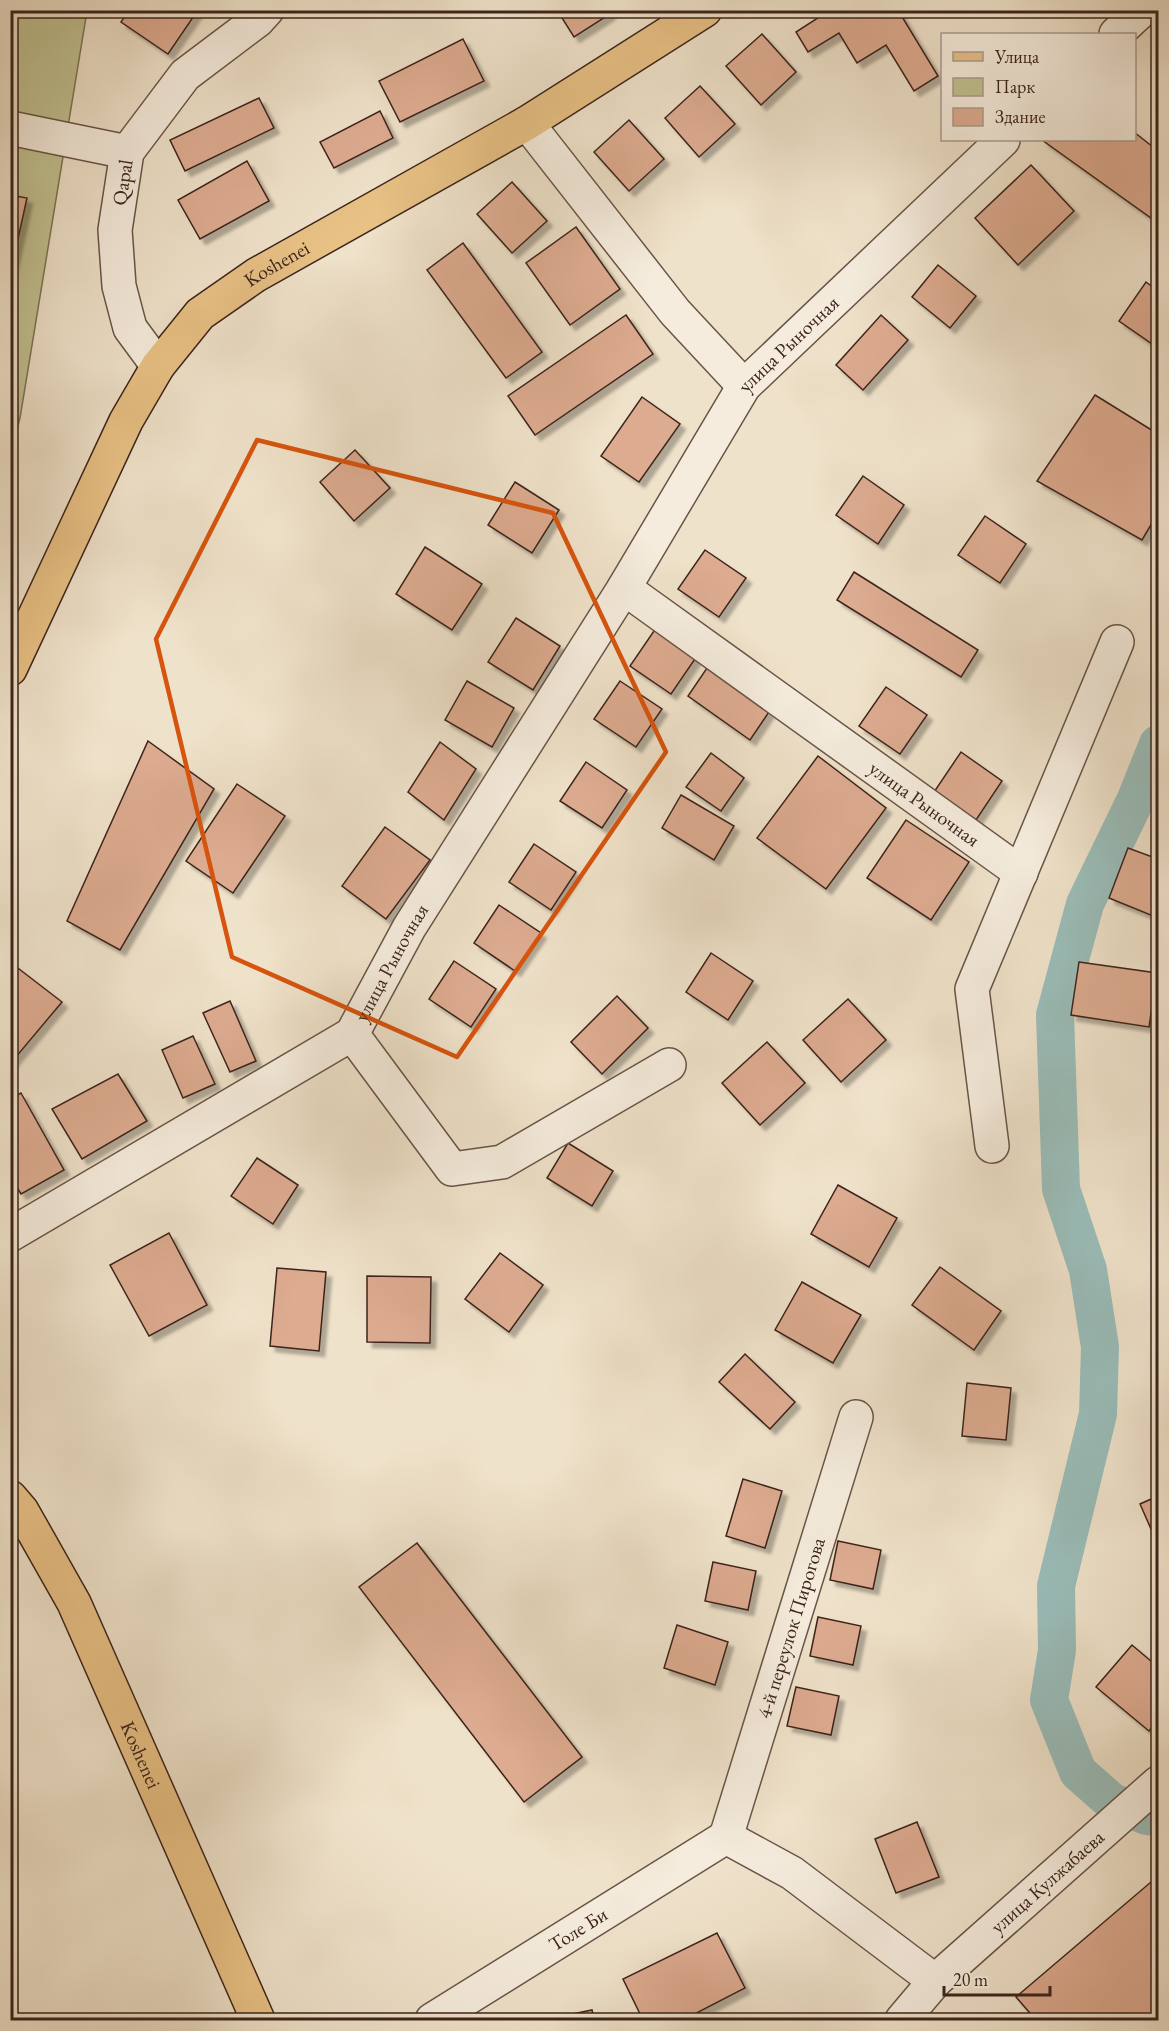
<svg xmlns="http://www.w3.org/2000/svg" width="1169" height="2031" font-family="'EB Garamond',serif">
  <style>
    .green { fill: #c1c191; stroke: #7e7256; stroke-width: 1.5 }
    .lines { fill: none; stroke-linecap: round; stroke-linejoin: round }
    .canal { stroke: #9abdb9; stroke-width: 38 }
    .building { fill: #ddab90; stroke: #3c241b; stroke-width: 1.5; filter: url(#shadow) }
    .minor-casing { stroke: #695447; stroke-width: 36 }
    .major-casing { stroke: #3c241b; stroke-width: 36 }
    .minor { stroke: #f5ecdd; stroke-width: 33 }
    .major { stroke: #e8c185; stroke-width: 33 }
    .marked { fill: none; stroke: #d7540e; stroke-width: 4.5; stroke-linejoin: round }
    .labels { text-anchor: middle; stroke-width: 5; stroke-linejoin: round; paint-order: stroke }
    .street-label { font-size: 20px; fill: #3c241b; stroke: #f5ecdd }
  </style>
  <defs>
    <filter id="shadow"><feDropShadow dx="5.5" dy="5.5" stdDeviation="1.5" flood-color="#0004"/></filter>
  </defs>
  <rect width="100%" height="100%" fill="#efe2ca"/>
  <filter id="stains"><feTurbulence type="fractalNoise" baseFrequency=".00333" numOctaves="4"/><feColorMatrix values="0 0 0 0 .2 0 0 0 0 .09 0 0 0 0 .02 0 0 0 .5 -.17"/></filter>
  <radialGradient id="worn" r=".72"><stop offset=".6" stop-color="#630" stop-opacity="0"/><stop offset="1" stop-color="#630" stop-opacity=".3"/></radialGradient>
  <polygon class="green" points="11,11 87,11 20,418 11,451"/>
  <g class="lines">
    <polyline class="canal" points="1158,744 1136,799 1085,904 1055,1015 1061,1189 1088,1270 1100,1347 1098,1414 1056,1586 1057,1650 1049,1700 1078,1772 1112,1802 1147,1816 1158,1817"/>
  </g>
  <g class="building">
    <polygon points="129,10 198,10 168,54 121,22"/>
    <polygon points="557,10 608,10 610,14 574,37"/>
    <polygon points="830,10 898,10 938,76 914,91 886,45 857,63 839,33 808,52 796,32"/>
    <polygon points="762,34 796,72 761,105 726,66"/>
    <polygon points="463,39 484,81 400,122 379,81"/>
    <polygon points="700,86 735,124 699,157 665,118"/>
    <polygon points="259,98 274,128 185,171 170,140"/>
    <polygon points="380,111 393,138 334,168 320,142"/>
    <polygon points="629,120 664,159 629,191 594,152"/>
    <polygon points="1134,132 1158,151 1158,223 1042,140 1134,140"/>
    <polygon points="247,161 269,201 200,239 178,200"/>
    <polygon points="1031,165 1074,211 1018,265 975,218"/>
    <polygon points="512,182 547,221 512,253 477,214"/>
    <polygon points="10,195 27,198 10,275"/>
    <polygon points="576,227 620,289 570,325 526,263"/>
    <polygon points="463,243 542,352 506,378 427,270"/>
    <polygon points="938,265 976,296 950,328 912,297"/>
    <polygon points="1146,282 1158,291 1158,348 1119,321"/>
    <polygon points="626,315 653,354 535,435 508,396"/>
    <polygon points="881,315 908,340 863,390 836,365"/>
    <polygon points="1095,395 1158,434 1158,513 1142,540 1037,481"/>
    <polygon points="642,397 680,424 639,482 601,456"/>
    <polygon points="355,450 390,488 354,521 320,482"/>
    <polygon points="863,476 904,505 878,544 836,515"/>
    <polygon points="515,482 559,510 532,553 488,525"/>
    <polygon points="985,516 1026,544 1000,583 958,555"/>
    <polygon points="425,547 482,584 452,630 396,594"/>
    <polygon points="705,550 746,578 719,617 678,589"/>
    <polygon points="854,572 978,650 961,677 837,600"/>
    <polygon points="516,618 560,646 533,690 488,662"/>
    <polygon points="656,628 697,656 671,694 630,666"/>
    <polygon points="707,668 769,712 750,740 688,696"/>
    <polygon points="467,681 514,708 492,747 445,720"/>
    <polygon points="620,681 662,709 636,747 594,719"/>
    <polygon points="886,687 927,715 900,754 859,726"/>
    <polygon points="148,741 214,789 120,950 67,921"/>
    <polygon points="440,742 476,769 444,820 408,792"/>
    <polygon points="961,752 1002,781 976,820 934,792"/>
    <polygon points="711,753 744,778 721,811 686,787"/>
    <polygon points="818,756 886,808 826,889 757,838"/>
    <polygon points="586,762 627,790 602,828 560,801"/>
    <polygon points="237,784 285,816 233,893 186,861"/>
    <polygon points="681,795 734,826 714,860 662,828"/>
    <polygon points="906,820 969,862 931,920 867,878"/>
    <polygon points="385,827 430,860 386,919 342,886"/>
    <polygon points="534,844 576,872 551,910 509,882"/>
    <polygon points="1128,848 1158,859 1158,918 1109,898"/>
    <polygon points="499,905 541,933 515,971 474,943"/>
    <polygon points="711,953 753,981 728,1020 686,992"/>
    <polygon points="454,961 496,989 471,1027 429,999"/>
    <polygon points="10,962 62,1002 10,1064"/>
    <polygon points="1079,962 1157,973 1149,1027 1071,1015"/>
    <polygon points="617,996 648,1028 602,1074 571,1042"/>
    <polygon points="848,999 886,1040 841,1082 803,1040"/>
    <polygon points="230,1001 256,1061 230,1072 203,1013"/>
    <polygon points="193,1036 215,1084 183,1098 162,1050"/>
    <polygon points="767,1042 805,1083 760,1125 722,1083"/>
    <polygon points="118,1074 147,1121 82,1159 52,1109"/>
    <polygon points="21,1093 64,1170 21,1194 10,1176 10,1099"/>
    <polygon points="568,1143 613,1171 592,1206 547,1178"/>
    <polygon points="257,1158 298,1185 273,1224 231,1196"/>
    <polygon points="838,1185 897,1218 869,1267 811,1234"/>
    <polygon points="169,1233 207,1305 149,1336 110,1265"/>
    <polygon points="500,1253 543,1285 509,1332 465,1299"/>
    <polygon points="940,1267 1001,1311 974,1350 912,1305"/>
    <polygon points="277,1268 326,1272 319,1351 270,1346"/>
    <polygon points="367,1276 431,1277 430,1343 367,1342"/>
    <polygon points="802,1282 861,1315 833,1363 775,1330"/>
    <polygon points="745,1354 795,1402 770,1429 719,1382"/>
    <polygon points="967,1383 1011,1388 1006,1440 962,1436"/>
    <polygon points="743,1479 782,1491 765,1548 726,1536"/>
    <polygon points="1158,1496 1158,1526 1151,1529 1140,1504"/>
    <polygon points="838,1541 881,1550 873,1589 830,1580"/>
    <polygon points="417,1543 582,1757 524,1802 359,1587"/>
    <polygon points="713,1562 756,1571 748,1610 705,1601"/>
    <polygon points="818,1617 861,1626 853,1665 810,1656"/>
    <polygon points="677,1625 728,1642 715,1685 664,1668"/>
    <polygon points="1132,1645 1158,1667 1158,1720 1149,1731 1096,1687"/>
    <polygon points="796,1687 839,1696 831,1735 787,1726"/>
    <polygon points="917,1822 939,1877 896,1893 875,1839"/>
    <polygon points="1158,1876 1158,2020 1036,2020 1016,1997"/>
    <polygon points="717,1933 745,1988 683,2020 643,2020 623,1979"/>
    <polygon points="592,2010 594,2020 548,2020 548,2019"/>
  </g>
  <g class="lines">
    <defs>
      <g id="minor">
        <polyline points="1116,34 1142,10"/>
        <polyline points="527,123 675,312 744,386"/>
        <polyline points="10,128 127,152"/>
        <path id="s1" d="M158,366L130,328L119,286L115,230L127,152L185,75L258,20L267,10"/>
        <path id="s2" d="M624,588L1021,873"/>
        <polyline points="352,1034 452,1169 502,1162 669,1065"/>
        <polyline points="992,1146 972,989 1117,642"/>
        <path id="s3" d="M10,1235L352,1034L409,928L624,588L744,386L1003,140"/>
        <path id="s4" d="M726,1837L856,1417"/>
        <polyline points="726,1837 792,1873 935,1981"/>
        <path id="s5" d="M432,2020L726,1837"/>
        <path id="s6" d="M902,2020L935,1981L1158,1783"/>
      </g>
      <g id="major">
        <path id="s7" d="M10,669L126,421L158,366L200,314L256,275L527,123L705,10"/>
        <path id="s8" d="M10,1497L22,1511L74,1603L258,2020"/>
      </g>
    </defs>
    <use href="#minor" class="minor-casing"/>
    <use href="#major" class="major-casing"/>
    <use href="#minor" class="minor"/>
    <use href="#major" class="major"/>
  </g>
  <path class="marked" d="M257,440L553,513L666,752L457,1057L232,957L156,639Z"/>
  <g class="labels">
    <g class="street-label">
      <text dy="7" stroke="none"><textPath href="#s1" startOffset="195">Qapal</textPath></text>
      <text dy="7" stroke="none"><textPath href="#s7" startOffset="496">Koshenei</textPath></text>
      <text dy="7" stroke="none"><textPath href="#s3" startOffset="1215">улица Рыночная</textPath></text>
      <text dy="7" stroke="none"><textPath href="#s2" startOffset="370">улица Рыночная</textPath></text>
      <text dy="7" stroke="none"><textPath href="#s3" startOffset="478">улица Рыночная</textPath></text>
      <text dy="7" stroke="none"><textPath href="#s4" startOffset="219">4-й переулок Пирогова</textPath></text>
      <text dy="7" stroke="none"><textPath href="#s8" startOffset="290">Koshenei</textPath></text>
      <text dy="7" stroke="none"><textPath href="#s6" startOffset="201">улица Кулжабаева</textPath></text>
      <text dy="7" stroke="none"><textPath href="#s5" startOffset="172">Толе Би</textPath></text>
    </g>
  </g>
  <rect width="1169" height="2031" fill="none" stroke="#efe2ca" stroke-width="36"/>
  <rect x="12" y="12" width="1145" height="2007" fill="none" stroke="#3c241b" stroke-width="3"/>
  <rect x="18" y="18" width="1133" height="1995" fill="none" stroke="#3c241b" stroke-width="1.5"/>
  <rect x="941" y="33" width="195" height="108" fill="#f5ecdd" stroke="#ab9c8f" stroke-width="1.5"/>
  <rect x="953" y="52" width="30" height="9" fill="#e8c185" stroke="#ab9c8f" stroke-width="1.5"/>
  <text x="995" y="63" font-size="18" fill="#3c241b">Улица</text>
  <rect x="953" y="78" width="30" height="18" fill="#c1c191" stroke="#ab9c8f" stroke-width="1.5"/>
  <text x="995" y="93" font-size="18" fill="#3c241b">Парк</text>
  <rect x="953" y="108" width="30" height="18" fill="#ddab90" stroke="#ab9c8f" stroke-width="1.5"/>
  <text x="995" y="123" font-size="18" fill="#3c241b">Здание</text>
  <path d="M944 1986v9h106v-9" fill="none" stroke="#3c241b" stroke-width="3"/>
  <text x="953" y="1986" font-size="18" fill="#3c241b" stroke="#f5ecdd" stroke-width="4.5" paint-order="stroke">20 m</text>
  <rect width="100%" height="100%" filter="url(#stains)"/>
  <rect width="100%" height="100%" fill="url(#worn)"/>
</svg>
